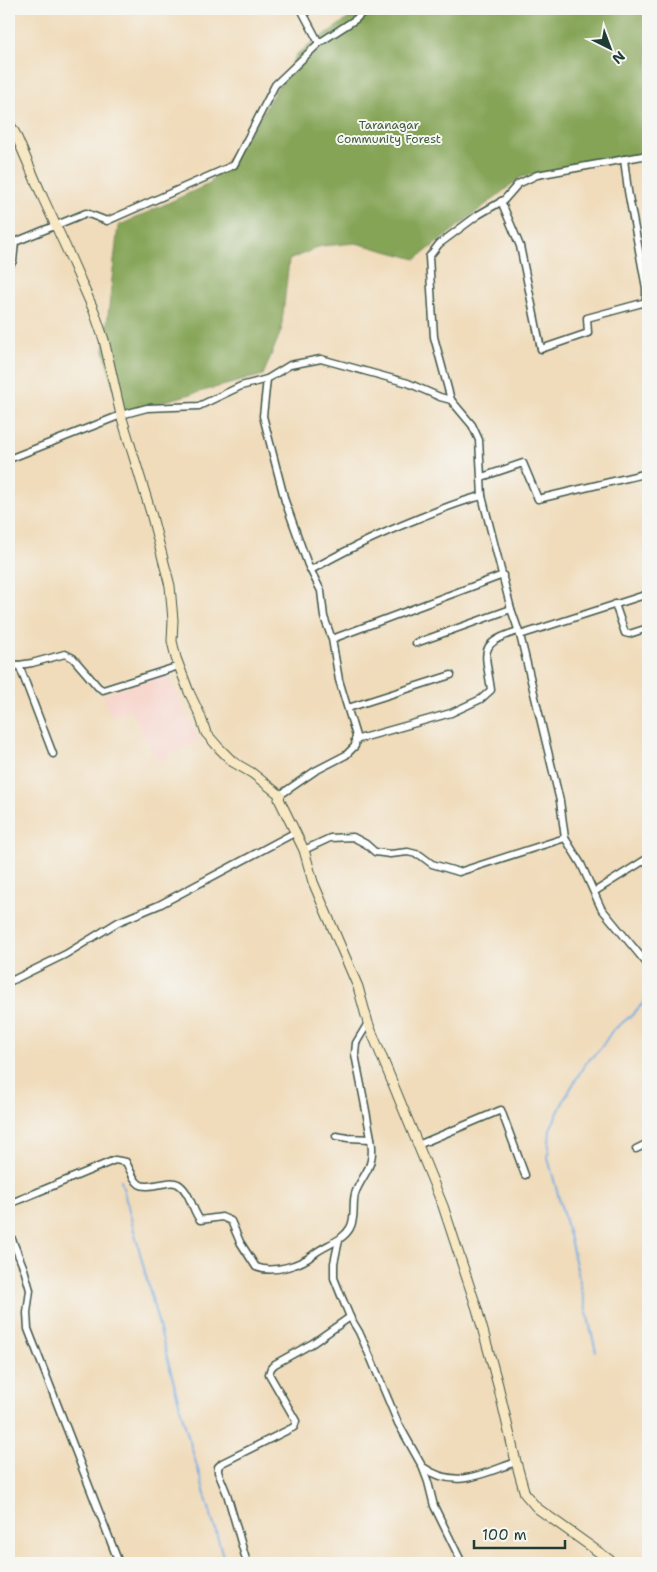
<svg xmlns="http://www.w3.org/2000/svg" width="657" height="1572" font-family="'Shantell Sans',sans-serif">
  <style>
    .built { fill: #f7d1c8 }
    .forest { fill: #85a457; stroke: #527046 }
    .lines { fill: none; stroke-linecap: round; stroke-linejoin: round }
    .stream { stroke: #74ace3; stroke-width: 2 }
    .street-casing { stroke: #3e5548; stroke-width: 9 }
    .secondary-casing { stroke: #3e5548; stroke-width: 11 }
    .street { stroke: #fff; stroke-width: 6 }
    .secondary { stroke: #f8e7c3; stroke-width: 9 }
    .labels { text-anchor: middle; stroke-width: 4; stroke-linejoin: round; paint-order: stroke }
    .park-label { font-size: 12px; fill: #415d3f; stroke: #f6f6f2 }
  </style>
  <rect width="100%" height="100%" fill="#f6f6f2"/>
  <filter id="ink" filterUnits="userSpaceOnUse"><feTurbulence type="fractalNoise" baseFrequency=".02" numOctaves="2"/><feDisplacementMap in="SourceGraphic" scale="10" xChannelSelector="R" yChannelSelector="G"/><feConvolveMatrix kernelMatrix="1 2 1 2 8 2 1 2 1" color-interpolation-filters="sRGB"/></filter>
  <filter id="wash" filterUnits="userSpaceOnUse"><feTurbulence type="fractalNoise" baseFrequency=".0096" numOctaves="4" result="noise"/><feDisplacementMap in="SourceGraphic" scale="20" xChannelSelector="R" yChannelSelector="G"/><feGaussianBlur stdDeviation="1.12" result="paint"/><feColorMatrix in="noise" values="0 0 0 0 0 0 0 0 0 0 0 0 0 0 0 0 0 1.4 0 .05"/><feComposite in="paint" operator="in"/></filter>
  <g filter="url(#wash)">
    <rect width="100%" height="100%" fill="#f0dbba"/>
    <polygon class="built" points="166,672 199,740 158,762 131,711 111,716 103,696 145,677"/>
    <polygon class="forest" points="362,9 648,9 648,153 521,177 416,259 356,243 321,246 289,260 281,331 263,375 120,413 104,351 118,226 209,184 257,122 297,54"/>
    <g class="lines">
      <g class="stream">
        <polyline points="121,1180 184,1422 225,1563"/>
        <polyline points="596,1352 570,1239 548,1158 550,1129 565,1098 585,1064 600,1049 612,1031 632,1015 648,998"/>
      </g>
    </g>
  </g>
  <g filter="url(#ink)">
    <g class="lines">
      <defs>
        <g id="street">
          <polyline points="301,9 319,43"/>
          <polyline points="501,201 520,246 541,349 588,333 587,318 646,302 646,288 628,191 624,159"/>
          <polyline points="9,243 15,242 86,213 107,221 234,165 275,85 319,43 356,19 366,9"/>
          <polyline points="9,266 13,261 15,242"/>
          <polyline points="267,379 263,416 285,501 308,565 321,591 324,617 332,639 339,680 356,736 355,746 346,755 315,771 280,795"/>
          <polyline points="451,400 434,337 429,257 439,244 478,215 504,200 518,184 537,175 648,155"/>
          <polyline points="9,459 121,415 147,408 199,406 241,386 267,379 290,365 321,359 408,383 440,397 451,400 472,425 479,440 482,496 511,609 520,635 560,801 565,838 581,864 601,908 648,965"/>
          <polyline points="482,477 523,463 538,499 648,473"/>
          <path d="M311,570C345,550 380,534 417,519C439,510 460,501 482,496"/>
          <polyline points="615,604 625,633 629,634 648,628"/>
          <polyline points="520,635 648,594"/>
          <polyline points="332,639 503,575"/>
          <polyline points="416,643 511,609"/>
          <polyline points="9,664 19,665 32,663 65,654 73,658 98,687 103,690 179,666"/>
          <polyline points="19,665 53,754"/>
          <polyline points="348,708 451,675"/>
          <path d="M355,740L451,713L481,699L491,690C486,652 476,644 518,631"/>
          <polyline points="304,850 330,838 353,837 366,844 375,852 390,854 408,852 420,855 432,864 459,872 565,838"/>
          <polyline points="594,892 648,858"/>
          <polyline points="9,982 66,954 118,922 159,905 296,832"/>
          <polyline points="336,1136 348,1138 371,1139"/>
          <polyline points="418,1145 501,1110 525,1175"/>
          <polyline points="636,1149 648,1143"/>
          <path d="M9,1204L115,1160L126,1162C139,1190 138,1188 167,1183C171,1182 174,1182 178,1184C190,1191 192,1210 200,1220L222,1217L231,1221L240,1242L256,1267C273,1274 301,1265 314,1254C325,1245 343,1241 350,1228C356,1218 352,1205 355,1194C359,1181 369,1172 371,1160C374,1147 370,1134 368,1122C364,1099 359,1076 355,1054L356,1043L368,1023"/>
          <polyline points="9,1232 24,1269 30,1290 27,1313 28,1329 119,1563"/>
          <polyline points="339,1240 334,1263 334,1278 340,1293 350,1317 359,1332 372,1361 398,1423 422,1466 428,1482 434,1506 462,1563"/>
          <path d="M423,1467C455,1490 482,1474 516,1462"/>
          <polyline points="247,1563 227,1494 218,1472 218,1467 222,1463 294,1427 296,1421 269,1374 271,1368 275,1364 313,1343 350,1317"/>
        </g>
        <polyline id="secondary" points="9,123 15,133 43,198 68,252 94,311 104,340 121,415 151,513 170,586 173,620 172,641 176,658 189,692 200,715 206,733 219,748 233,762 252,773 280,795 279,799 304,850 313,882 358,987 368,1023 443,1206 477,1309 498,1385 516,1462 525,1494 537,1508 614,1563"/>
      </defs>
      <use href="#street" class="street-casing"/>
      <use href="#secondary" class="secondary-casing"/>
      <use href="#street" class="street"/>
      <use href="#secondary" class="secondary"/>
    </g>
  </g>
  <g class="labels">
    <g class="park-label">
      <text x="389" y="129">Taranagar<tspan x="389" dy="14">Community Forest</tspan></text>
    </g>
  </g>
  <rect width="657" height="1572" fill="none" stroke="#f6f6f2" stroke-width="30"/>
  <g transform="translate(610 48) rotate(138)" stroke="#f6f6f2" stroke-width="4" paint-order="stroke">
  <path d="M0-4L9 19L0 12L-9 19Z" fill="#1f3d34"/>
  <text y="-8" font-size="14" font-weight="bold" text-anchor="middle" fill="#1f3d34">N</text>
  </g>
  <path d="M474 1540v8h91v-8" fill="none" stroke="#1f3d34" stroke-width="2.5"/>
  <text x="482" y="1540" font-size="15" fill="#1f3d34" stroke="#f6f6f2" stroke-width="4" paint-order="stroke">100 m</text>
</svg>
